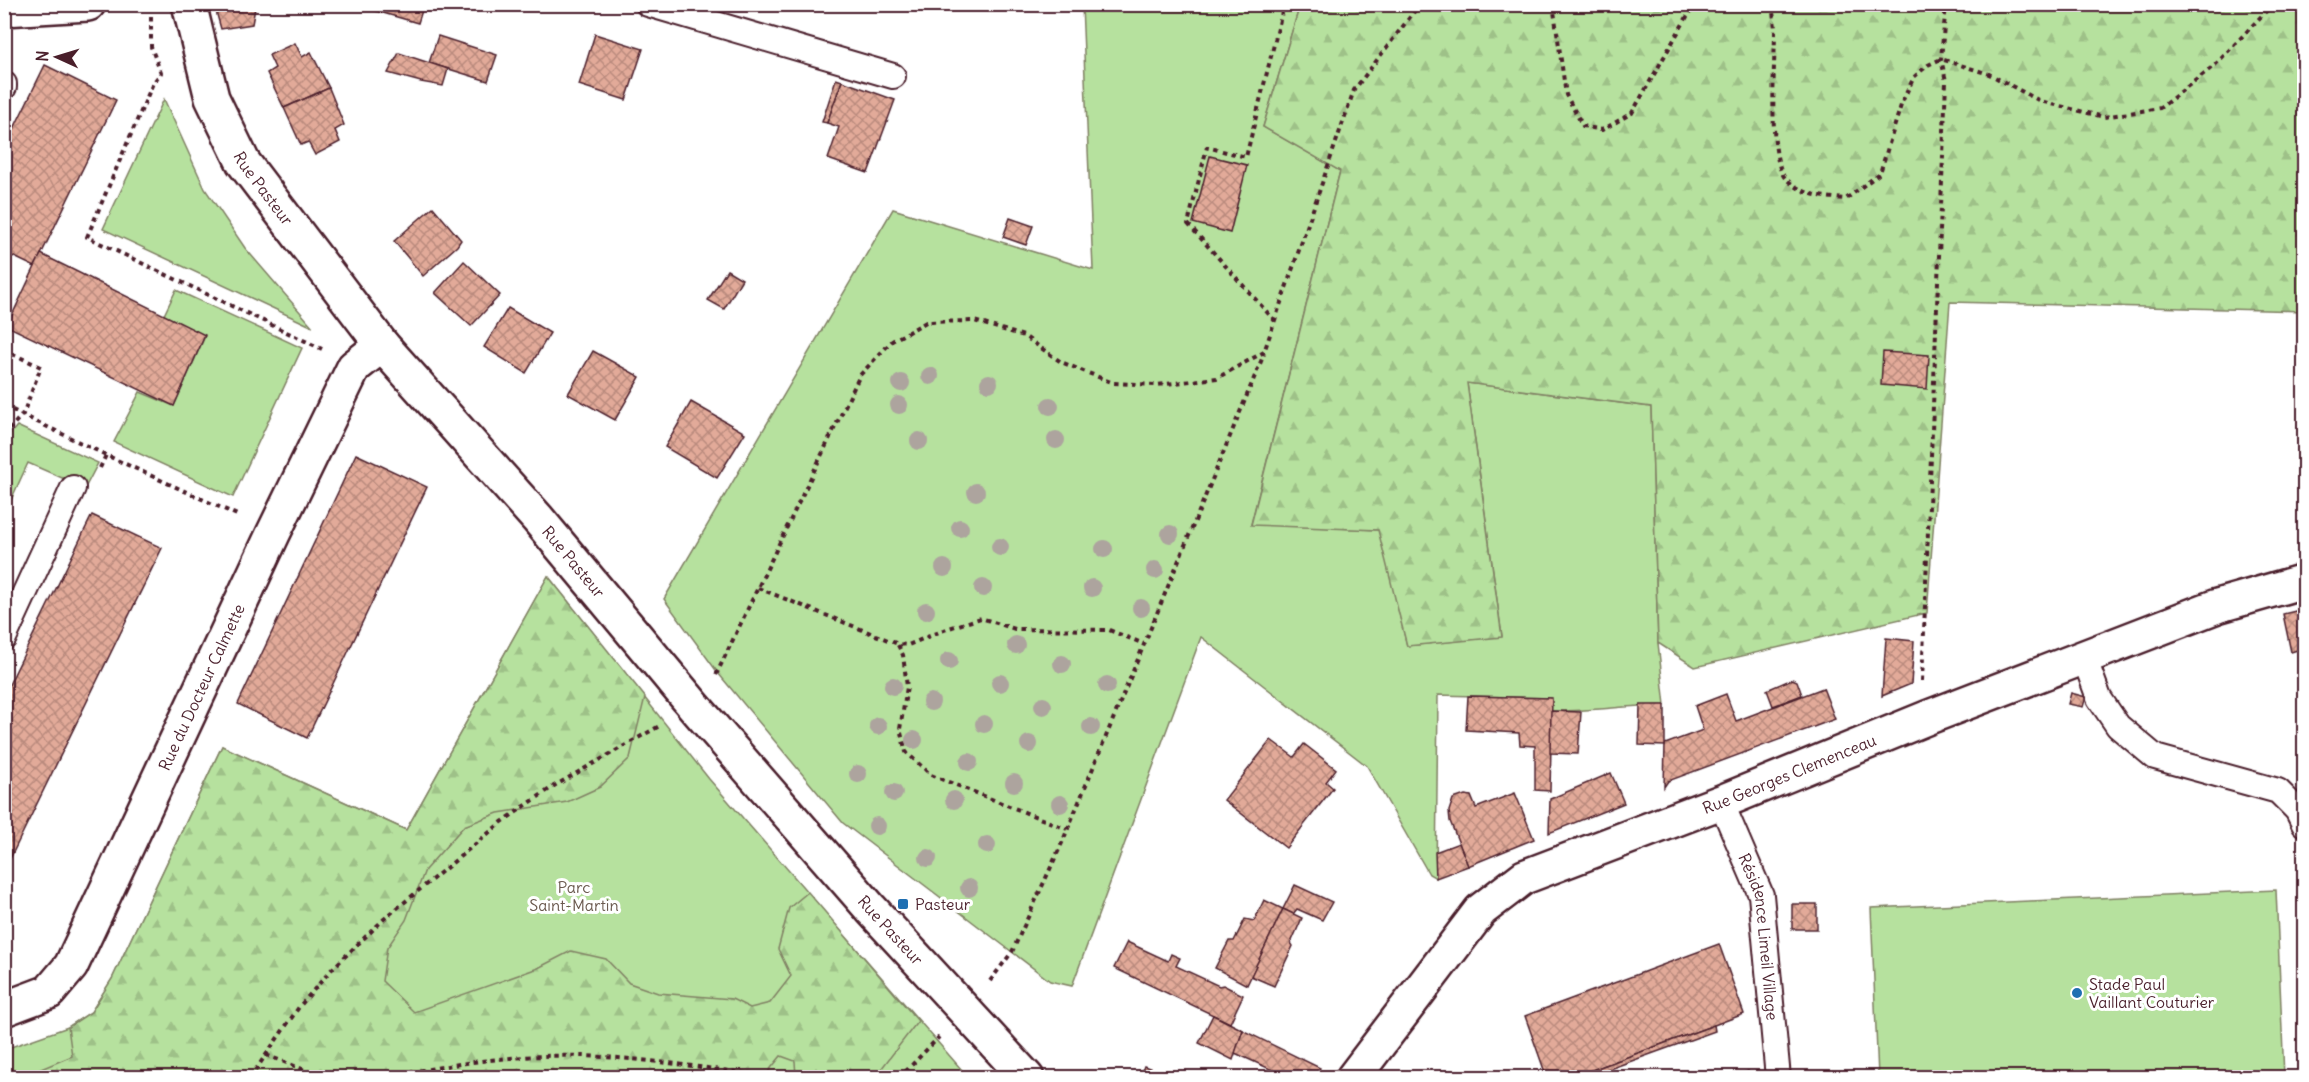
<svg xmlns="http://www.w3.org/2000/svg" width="2309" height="1082" font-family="Delius,sans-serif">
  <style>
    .green { fill: #b6e19e; stroke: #808064; stroke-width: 1.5 }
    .forest { fill: url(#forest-firs); stroke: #808064; stroke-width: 1.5 }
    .building { fill: url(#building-cross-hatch); stroke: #4a1f2b; stroke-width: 1.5 }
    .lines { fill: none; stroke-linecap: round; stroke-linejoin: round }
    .lane-casing { stroke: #4a1f2b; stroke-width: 28 }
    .street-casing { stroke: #4a1f2b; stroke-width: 38 }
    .secondary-casing { stroke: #4a1f2b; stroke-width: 38 }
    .path { stroke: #4a1f2b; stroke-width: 4; stroke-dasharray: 4.5 4.5; stroke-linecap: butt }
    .lane { stroke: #fff; stroke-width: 24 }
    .street { stroke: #fff; stroke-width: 33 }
    .secondary { stroke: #fff; stroke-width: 33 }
    .tree { fill: #ada49e }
    .poi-dot { fill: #1f6fb2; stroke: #fff; stroke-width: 2 }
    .labels { text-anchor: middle; stroke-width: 6; stroke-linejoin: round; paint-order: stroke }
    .street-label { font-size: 16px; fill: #4a1f2b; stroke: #fff }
    .park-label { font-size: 16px; fill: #6a594e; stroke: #fff }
    .poi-label { font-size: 16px; fill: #4a1f2b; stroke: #fff; text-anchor: start }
  </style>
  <defs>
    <pattern id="forest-firs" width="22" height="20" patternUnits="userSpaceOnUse" patternTransform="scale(1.5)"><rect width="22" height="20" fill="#b6e19e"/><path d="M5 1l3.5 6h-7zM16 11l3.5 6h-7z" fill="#9ec188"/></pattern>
    <pattern id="building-cross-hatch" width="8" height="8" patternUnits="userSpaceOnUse" patternTransform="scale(1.5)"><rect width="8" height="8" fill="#e2aa99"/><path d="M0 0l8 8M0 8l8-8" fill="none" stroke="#b98a7d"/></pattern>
  </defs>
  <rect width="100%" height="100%" fill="#fff"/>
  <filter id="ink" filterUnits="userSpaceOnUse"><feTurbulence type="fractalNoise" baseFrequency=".0167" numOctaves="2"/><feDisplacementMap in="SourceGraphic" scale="12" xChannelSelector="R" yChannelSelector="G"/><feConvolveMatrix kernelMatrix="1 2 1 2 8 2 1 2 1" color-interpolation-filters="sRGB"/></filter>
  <g filter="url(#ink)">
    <g class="green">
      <path d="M1082,5H1300L1263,127L1340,171L1251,524L1379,530L1407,646L1502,636L1467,383L1651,407L1658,643L1665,705C1627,705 1590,712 1551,711V698L1438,695L1436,878L1429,874L1367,766L1201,637L1072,986L1050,981L843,823L718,673L664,599L893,209L1093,270Z"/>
      <polygon points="164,99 205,189 245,248 313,327 103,229"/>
      <polygon points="176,290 302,348 233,497 114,442 140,392 174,406 205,336 164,315"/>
      <polygon points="17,426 98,463 85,488 28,463 5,513 5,440"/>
      <polygon points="548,576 709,779 968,1077 5,1078 5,1049 68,1027 91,1012 112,979 222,746 406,830"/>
      <polygon points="2276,890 2284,1077 1878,1077 1871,908"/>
    </g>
    <g class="forest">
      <polygon points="1300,5 2304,5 2304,311 1950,302 1927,613 1695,667 1658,643 1651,407 1467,383 1502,637 1407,646 1378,530 1251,525 1340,171 1263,127"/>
      <polygon points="548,576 645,697 630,758 600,787 567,802 498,813 464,826 425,870 406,920 387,948 382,981 414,1012 538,968 571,951 606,959 629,983 658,993 732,999 750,1008 770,1003 791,976 778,949 789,908 808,892 918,1021 875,1077 796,1077 795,1061 781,1056 763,1078 22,1077 72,1056 68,1027 91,1012 112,979 222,746 406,830"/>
    </g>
    <g class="building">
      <polygon points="214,4 243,4 255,8 252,24 221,29"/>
      <polygon points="370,4 424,4 418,23 369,9"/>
      <polygon points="595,34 643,49 626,100 579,85"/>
      <polygon points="438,36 497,55 488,81 429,63"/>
      <polygon points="295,43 302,57 311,52 329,88 284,108 267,73 275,68 269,55"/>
      <polygon points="399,53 448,69 443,86 421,82 388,73"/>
      <polygon points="45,65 116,100 35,267 4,252 4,149"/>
      <polygon points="836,79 842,81 827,123 822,122"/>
      <polygon points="842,81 895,100 868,173 828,159 839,127 827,123"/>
      <polygon points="329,88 344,125 335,130 340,142 315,155 308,142 301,145 284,108"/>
      <polygon points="1210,156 1247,165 1230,233 1193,223"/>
      <polygon points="433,207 461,240 457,246 423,276 394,241"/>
      <polygon points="1010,218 1033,226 1026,245 1003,237"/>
      <polygon points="41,254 205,335 174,406 7,326"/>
      <polygon points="464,261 500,295 471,326 435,293"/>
      <polygon points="727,270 742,279 724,309 708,300"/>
      <polygon points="508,308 550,333 526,373 484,347"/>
      <polygon points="593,351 640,377 615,420 568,394"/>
      <polygon points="1883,352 1929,355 1927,389 1881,385"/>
      <polygon points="691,402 745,433 717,478 665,447"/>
      <polygon points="356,454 427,487 307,738 238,704"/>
      <polygon points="92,515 162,548 4,871 4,695"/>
      <polygon points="2304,609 2304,648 2291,652 2283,614"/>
      <polygon points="1886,638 1914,641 1911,684 1882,696"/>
      <polygon points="1792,679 1797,681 1802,695 1773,706 1767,690"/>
      <polygon points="1823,688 1835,719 1668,781 1664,787 1665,744 1703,730 1695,706 1726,694 1736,721"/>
      <polygon points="2071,693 2086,697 2083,707 2068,704"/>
      <polygon points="1468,696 1552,698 1550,791 1535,790 1535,746 1520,745 1519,733 1466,730"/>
      <polygon points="1640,705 1665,705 1665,746 1639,745"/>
      <polygon points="1551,711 1581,712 1578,754 1550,753"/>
      <polygon points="1271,740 1294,757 1304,744 1336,769 1326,782 1333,788 1286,848 1224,800"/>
      <polygon points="1611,773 1624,803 1549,833 1550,799"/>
      <polygon points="1515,793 1534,839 1468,866 1450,821 1449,811 1453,799 1465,795 1471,796 1476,808"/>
      <polygon points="1459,843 1468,866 1436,878 1435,852"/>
      <polygon points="1295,885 1332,902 1322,920 1297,909 1293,914 1283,909"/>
      <polygon points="1264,900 1283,909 1247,985 1215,968 1229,941 1234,941 1245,919 1254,921"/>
      <rect x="1792" y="904" width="25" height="25"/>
      <polygon points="1283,909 1302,918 1291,943 1293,946 1274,986 1251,976"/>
      <polygon points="1127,942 1168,961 1171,954 1180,958 1176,966 1219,986 1223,985 1243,995 1230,1023 1114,968"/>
      <polygon points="1719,944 1744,1014 1570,1078 1547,1078 1525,1016"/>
      <polygon points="1213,1015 1243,1030 1233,1060 1199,1043"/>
      <polygon points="1714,1025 1715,1031 1587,1077 1584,1073"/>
      <polygon points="1243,1030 1244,1031 1320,1068 1313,1078 1275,1078 1279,1073 1235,1053"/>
      <polygon points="1144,1066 1176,1078 1130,1078 1131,1075 1140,1076"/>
      <polygon points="1748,1071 1750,1078 1730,1078"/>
    </g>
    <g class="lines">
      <defs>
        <g id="lane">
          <polyline points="648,4 893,76"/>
          <polyline points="4,84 4,87"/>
          <polyline points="4,638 73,488"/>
          <polyline points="2084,657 2099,698 2118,726 2155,757 2278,791 2297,810 2304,824"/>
          <path id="s1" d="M1721,802L1761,895L1778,1078"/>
        </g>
        <g id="street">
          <path id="s2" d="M189,4L212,98L243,162L382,345L538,519L694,706L871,909L1027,1078"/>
          <polyline points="4,9 88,4"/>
          <path id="s3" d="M4,1009L49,992L71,966L273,534L354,367L382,345"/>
        </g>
        <g id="secondary">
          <path id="s4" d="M1353,1078L1481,910L1524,877L1721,802L1929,717L2217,606L2304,581"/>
        </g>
      </defs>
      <use href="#lane" class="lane-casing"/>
      <use href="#street" class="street-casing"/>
      <use href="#secondary" class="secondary-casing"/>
      <g class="path">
        <polyline points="1553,4 1566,95 1583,126 1602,130 1632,113 1688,15 1697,4"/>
        <path d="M1772,4C1773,14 1775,23 1775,32C1775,60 1767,160 1786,179C1805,196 1822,197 1846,199L1880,173L1902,102L1914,77L1928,65L1941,59L1989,74L2040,101L2104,117L2160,108L2215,65L2273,4"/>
        <polyline points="151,17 151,47 161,73 153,83 87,237 322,349"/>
        <polyline points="1275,321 1188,224 1207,147 1246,157 1284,4"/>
        <polyline points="4,350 41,367 23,414 4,435"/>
        <polyline points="4,406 106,455 237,515 236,518"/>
        <polyline points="100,468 106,455"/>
        <polyline points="758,588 898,644 908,645 949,628 981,618 1015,629 1109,630 1144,644"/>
        <polyline points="898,645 903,655 907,687 900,729 906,752 931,775 1067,829"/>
        <polyline points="716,675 860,375 892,341 926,322 974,321 1024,336 1061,362 1113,383 1157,385 1217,378 1264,352 1354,90 1420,4"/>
        <polyline points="1922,681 1946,81 1941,59 1946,4"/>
        <polyline points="990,981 1012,952 1062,843 1264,354"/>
        <polyline points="266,1055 310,1072 334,1078"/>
        <polyline points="250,1078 299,1007 331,970 384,919 502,822 554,786 661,725"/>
        <path d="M384,1078C430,1068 477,1060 524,1057C609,1051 695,1067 779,1078"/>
        <polyline points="889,1078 903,1074 939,1037"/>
      </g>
      <use href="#lane" class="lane"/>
      <use href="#street" class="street"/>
      <use href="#secondary" class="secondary"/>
    </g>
    <g class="tree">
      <circle cx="930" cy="376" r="9"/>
      <circle cx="901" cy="383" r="9"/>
      <circle cx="989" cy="383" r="9"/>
      <circle cx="899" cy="405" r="9"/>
      <circle cx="1050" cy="406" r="9"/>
      <circle cx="1056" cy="440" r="9"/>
      <circle cx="919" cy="441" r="9"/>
      <circle cx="976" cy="492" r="9"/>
      <circle cx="960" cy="528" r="9"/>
      <circle cx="1170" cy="534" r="9"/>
      <circle cx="1000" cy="547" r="9"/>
      <circle cx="1104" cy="549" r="9"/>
      <circle cx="944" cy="568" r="9"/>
      <circle cx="1155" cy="570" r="9"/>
      <circle cx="983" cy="588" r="9"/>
      <circle cx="1092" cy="588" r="9"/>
      <circle cx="1141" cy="608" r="9"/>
      <circle cx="926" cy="611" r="9"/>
      <circle cx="1016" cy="645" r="9"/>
      <circle cx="949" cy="661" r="9"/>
      <circle cx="1062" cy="664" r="9"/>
      <circle cx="1000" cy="683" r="9"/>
      <circle cx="1107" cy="685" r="9"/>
      <circle cx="893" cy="686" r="9"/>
      <circle cx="931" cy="702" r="9"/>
      <circle cx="1043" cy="706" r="9"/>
      <circle cx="984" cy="724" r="9"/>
      <circle cx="878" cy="726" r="9"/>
      <circle cx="1091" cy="727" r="9"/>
      <circle cx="914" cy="740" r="9"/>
      <circle cx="1029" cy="744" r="9"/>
      <circle cx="969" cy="762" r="9"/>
      <circle cx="858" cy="774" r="9"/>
      <circle cx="1014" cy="783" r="9"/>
      <circle cx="894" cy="793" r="9"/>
      <circle cx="954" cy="800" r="9"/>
      <circle cx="1060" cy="804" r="9"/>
      <circle cx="877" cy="826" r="9"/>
      <circle cx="987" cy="845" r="9"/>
      <circle cx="928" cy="858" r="9"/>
      <circle cx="969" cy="888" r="9"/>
    </g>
  </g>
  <g class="poi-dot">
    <rect x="897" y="898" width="12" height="12" rx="3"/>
    <circle cx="2077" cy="993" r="6"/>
  </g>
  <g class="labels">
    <g class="street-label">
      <text dy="6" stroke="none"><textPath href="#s2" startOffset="201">Rue Pasteur</textPath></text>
      <text dy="6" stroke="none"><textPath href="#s2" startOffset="687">Rue Pasteur</textPath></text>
      <text dy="6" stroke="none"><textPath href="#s3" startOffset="390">Rue du Docteur Calmette</textPath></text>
      <text dy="6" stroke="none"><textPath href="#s4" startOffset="550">Rue Georges Clemenceau</textPath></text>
      <text dy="6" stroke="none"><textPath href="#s2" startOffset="1173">Rue Pasteur</textPath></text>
      <text dy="6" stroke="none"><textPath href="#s1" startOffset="142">Résidence Limeil Village</textPath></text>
    </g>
    <g class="park-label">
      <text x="574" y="893">Parc<tspan x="574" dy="18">Saint-Martin</tspan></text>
    </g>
    <g class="poi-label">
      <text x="915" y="910">Pasteur</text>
      <text x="2089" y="990">Stade Paul<tspan x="2089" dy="18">Vaillant Couturier</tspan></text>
    </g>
  </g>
  <rect width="2309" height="1082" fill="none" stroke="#fff" stroke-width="24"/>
  <rect x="12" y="12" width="2285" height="1058" fill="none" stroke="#4a1f2b" stroke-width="2" filter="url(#ink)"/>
  <g transform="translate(57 57) rotate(274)" stroke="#ffffff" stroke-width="4.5" paint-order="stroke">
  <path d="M0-4.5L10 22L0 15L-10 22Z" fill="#4a1f2b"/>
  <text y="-9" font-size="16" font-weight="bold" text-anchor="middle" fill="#4a1f2b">N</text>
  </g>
</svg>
